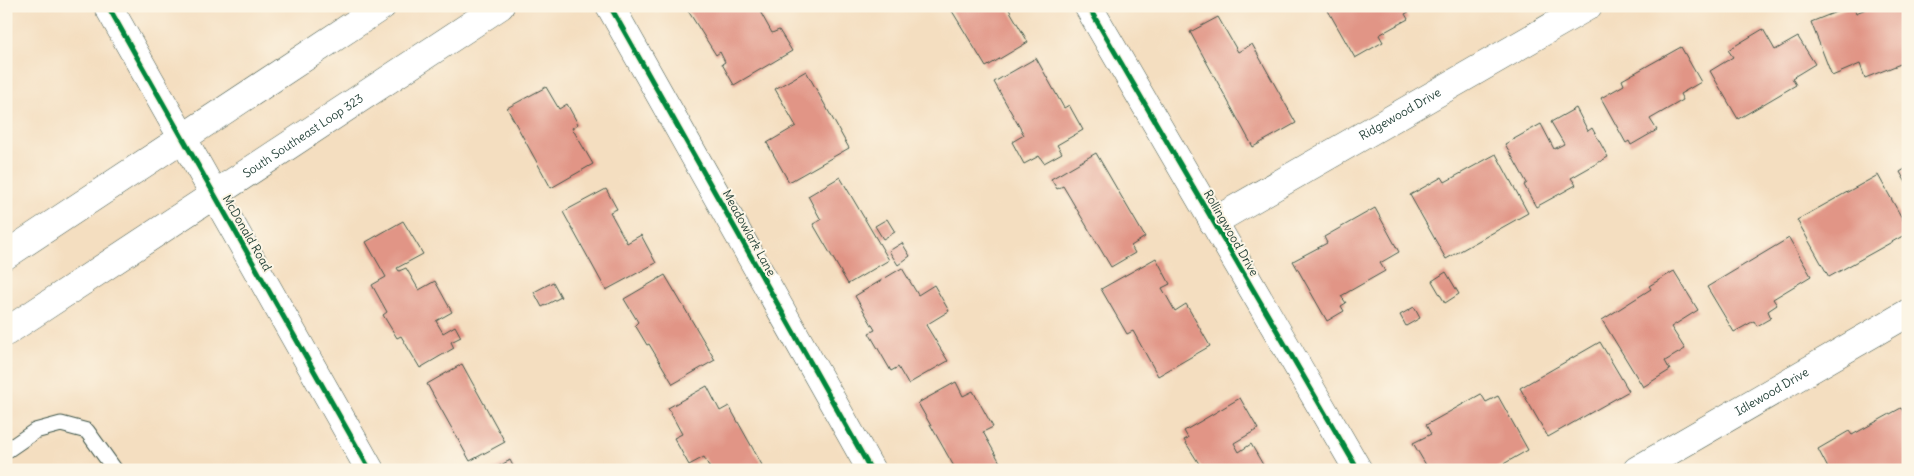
<svg xmlns="http://www.w3.org/2000/svg" width="1914" height="476" font-family="Delius,sans-serif">
  <style>
    .building { fill: #e19586 }
    .lines { fill: none; stroke-linecap: round; stroke-linejoin: round }
    .lane-casing { stroke: #3f5549; stroke-width: 17 }
    .street-casing { stroke: #3f5549; stroke-width: 29 }
    .secondary-casing { stroke: #3f5549; stroke-width: 29 }
    .highway-casing { stroke: #3f5549; stroke-width: 29 }
    .lane { stroke: #fff; stroke-width: 15 }
    .street { stroke: #fff; stroke-width: 28 }
    .secondary { stroke: #fff; stroke-width: 28 }
    .highway { stroke: #fff; stroke-width: 28 }
    .cycleway-casing { stroke: #fcf5e5; stroke-width: 8 }
    .cycleway { stroke: #00873e; stroke-width: 5 }
    .labels { text-anchor: middle; stroke-width: 4; stroke-linejoin: round; paint-order: stroke }
    .street-label { font-size: 12px; fill: #1f3d34; stroke: #fcf5e5 }
  </style>
  <rect width="100%" height="100%" fill="#fcf5e5"/>
  <filter id="ink" filterUnits="userSpaceOnUse"><feTurbulence type="fractalNoise" baseFrequency=".02" numOctaves="2"/><feDisplacementMap in="SourceGraphic" scale="10" xChannelSelector="R" yChannelSelector="G"/><feConvolveMatrix kernelMatrix="1 2 1 2 8 2 1 2 1" color-interpolation-filters="sRGB"/></filter>
  <filter id="wash" filterUnits="userSpaceOnUse"><feTurbulence type="fractalNoise" baseFrequency=".0096" numOctaves="4" result="noise"/><feDisplacementMap in="SourceGraphic" scale="20" xChannelSelector="R" yChannelSelector="G"/><feGaussianBlur stdDeviation="1.12" result="paint"/><feColorMatrix in="noise" values="0 0 0 0 0 0 0 0 0 0 0 0 0 0 0 0 0 1.4 0 .05"/><feComposite in="paint" operator="in"/></filter>
  <g filter="url(#wash)">
    <rect width="100%" height="100%" fill="#f4dec0"/>
    <g id="blocks">
      <g class="building">
        <polygon points="685,6 757,6 772,33 779,30 792,51 734,85 722,64 725,62 720,52 716,55"/>
        <polygon points="949,6 1007,6 1028,42 986,67"/>
        <polygon points="1328,6 1419,6 1405,14 1408,19 1379,35 1383,42 1355,58 1326,7"/>
        <polygon points="1851,6 1853,6 1856,13 1873,6 1908,6 1908,41 1905,42 1908,49 1908,61 1865,78 1860,64 1832,76 1811,22"/>
        <polygon points="1218,17 1238,52 1252,44 1296,123 1253,147 1190,32"/>
        <polygon points="1763,29 1775,50 1798,37 1815,64 1792,78 1796,85 1738,119 1710,71 1733,57 1728,50"/>
        <polygon points="1681,47 1701,82 1680,94 1683,100 1650,119 1657,130 1631,145 1629,141 1626,143 1601,98 1624,85 1622,80"/>
        <polygon points="1036,58 1064,108 1069,105 1083,130 1057,145 1062,153 1044,163 1039,156 1024,164 1012,142 1024,135 994,82"/>
        <polygon points="806,71 849,148 789,182 767,143 796,126 775,89"/>
        <polygon points="546,87 559,109 567,104 578,124 572,128 593,164 551,188 507,108"/>
        <polygon points="1576,108 1588,131 1592,128 1608,157 1571,178 1576,185 1536,207 1524,185 1527,183 1505,144 1541,124 1554,149 1564,144 1551,122"/>
        <polygon points="1096,153 1145,237 1131,246 1135,253 1111,267 1063,186 1057,189 1051,179"/>
        <polygon points="1496,154 1528,213 1446,259 1410,195 1442,177 1445,182"/>
        <polygon points="1908,167 1908,186 1900,172"/>
        <polygon points="1878,175 1908,229 1908,233 1829,277 1797,220"/>
        <polygon points="840,177 889,260 848,284 813,224 821,220 808,196"/>
        <polygon points="606,189 617,209 610,212 627,243 641,235 656,263 606,290 563,212"/>
        <polygon points="1375,208 1399,252 1380,263 1385,271 1341,296 1346,303 1341,306 1344,311 1327,321 1293,261 1327,243 1324,237"/>
        <polygon points="887,219 895,232 883,239 875,226"/>
        <polygon points="403,221 423,254 397,268 399,271 406,268 419,290 435,281 452,312 436,321 443,333 455,326 461,337 451,342 454,348 420,368 401,336 397,338 383,315 387,312 372,285 386,277 366,242"/>
        <polygon points="1789,238 1811,276 1773,299 1777,305 1768,311 1771,318 1757,326 1754,321 1734,332 1707,287"/>
        <polygon points="902,243 910,256 898,265 889,251"/>
        <polygon points="1156,258 1170,284 1162,288 1175,311 1186,304 1210,346 1158,376 1133,331 1127,334 1101,289"/>
        <polygon points="902,268 918,295 934,285 949,311 926,325 948,361 908,384 898,367 891,371 869,333 875,330 855,296"/>
        <polygon points="1674,271 1698,310 1671,327 1685,349 1665,361 1670,370 1643,387 1602,320 1651,289 1649,286"/>
        <polygon points="1446,272 1459,294 1445,303 1432,281"/>
        <polygon points="665,275 715,360 673,384 649,344 647,345 635,325 638,322 624,299"/>
        <polygon points="553,282 561,297 542,307 534,292"/>
        <polygon points="1414,307 1420,318 1406,326 1400,315"/>
        <polygon points="1600,342 1629,391 1548,437 1520,388"/>
        <polygon points="462,364 505,442 470,461 427,384"/>
        <polygon points="956,382 963,396 973,391 993,427 983,432 1002,466 995,470 956,470 918,403"/>
        <polygon points="707,386 720,411 729,406 762,465 754,470 711,470 704,457 689,465 674,438 682,434 668,408"/>
        <polygon points="1481,394 1486,402 1498,396 1528,450 1493,470 1429,470 1413,443 1431,434 1426,425"/>
        <polygon points="1240,398 1258,429 1234,443 1239,452 1251,444 1266,470 1203,470 1184,440 1188,438 1184,431"/>
        <polygon points="1901,408 1908,420 1908,470 1829,470 1818,449 1849,431 1852,435"/>
        <polygon points="510,460 515,470 492,470"/>
      </g>
    </g>
  </g>
  <g filter="url(#ink)">
    <use href="#blocks" fill-opacity="0" stroke="#3f5549" stroke-width="1"/>
    <g class="lines">
      <defs>
        <polyline id="lane" points="6,451 35,431 61,424 87,431 115,470"/>
        <g id="street">
          <polyline points="610,6 871,470"/>
          <polyline points="1088,6 1358,470"/>
          <path id="s1" d="M1213,222L1588,6"/>
          <path id="s2" d="M1637,470L1908,313"/>
        </g>
        <polyline id="secondary" points="108,6 370,470"/>
        <g id="highway">
          <polyline points="6,255 382,6"/>
          <path id="s3" d="M6,332L500,6"/>
        </g>
      </defs>
      <use href="#lane" class="lane-casing"/>
      <use href="#street" class="street-casing"/>
      <use href="#secondary" class="secondary-casing"/>
      <use href="#highway" class="highway-casing"/>
      <use href="#lane" class="lane"/>
      <use href="#street" class="street"/>
      <use href="#secondary" class="secondary"/>
      <use href="#highway" class="highway"/>
      <defs>
        <g id="cycleway">
          <polyline points="108,6 370,470"/>
          <polyline points="610,6 871,470"/>
          <polyline points="1088,6 1358,470"/>
        </g>
      </defs>
      <use href="#cycleway" class="cycleway-casing"/>
      <use href="#cycleway" class="cycleway"/>
    </g>
  </g>
  <g class="labels">
    <g class="street-label">
      <text dy="4" stroke="none"><textPath href="#s1" startOffset="216">Ridgewood Drive</textPath></text>
      <text dy="4" stroke="none"><textPath href="#s3" startOffset="356">South Southeast Loop 323</textPath></text>
      <text transform="translate(247 233) rotate(60)" y="4">McDonald Road</text>
      <text transform="translate(749 233) rotate(61)" y="4">Meadowlark Lane</text>
      <text transform="translate(1231 233) rotate(60)" y="4">Rollingwood Drive</text>
      <text dy="4" stroke="none"><textPath href="#s2" startOffset="156">Idlewood Drive</textPath></text>
    </g>
  </g>
  <rect width="1914" height="476" fill="none" stroke="#fcf5e5" stroke-width="25"/>
</svg>
